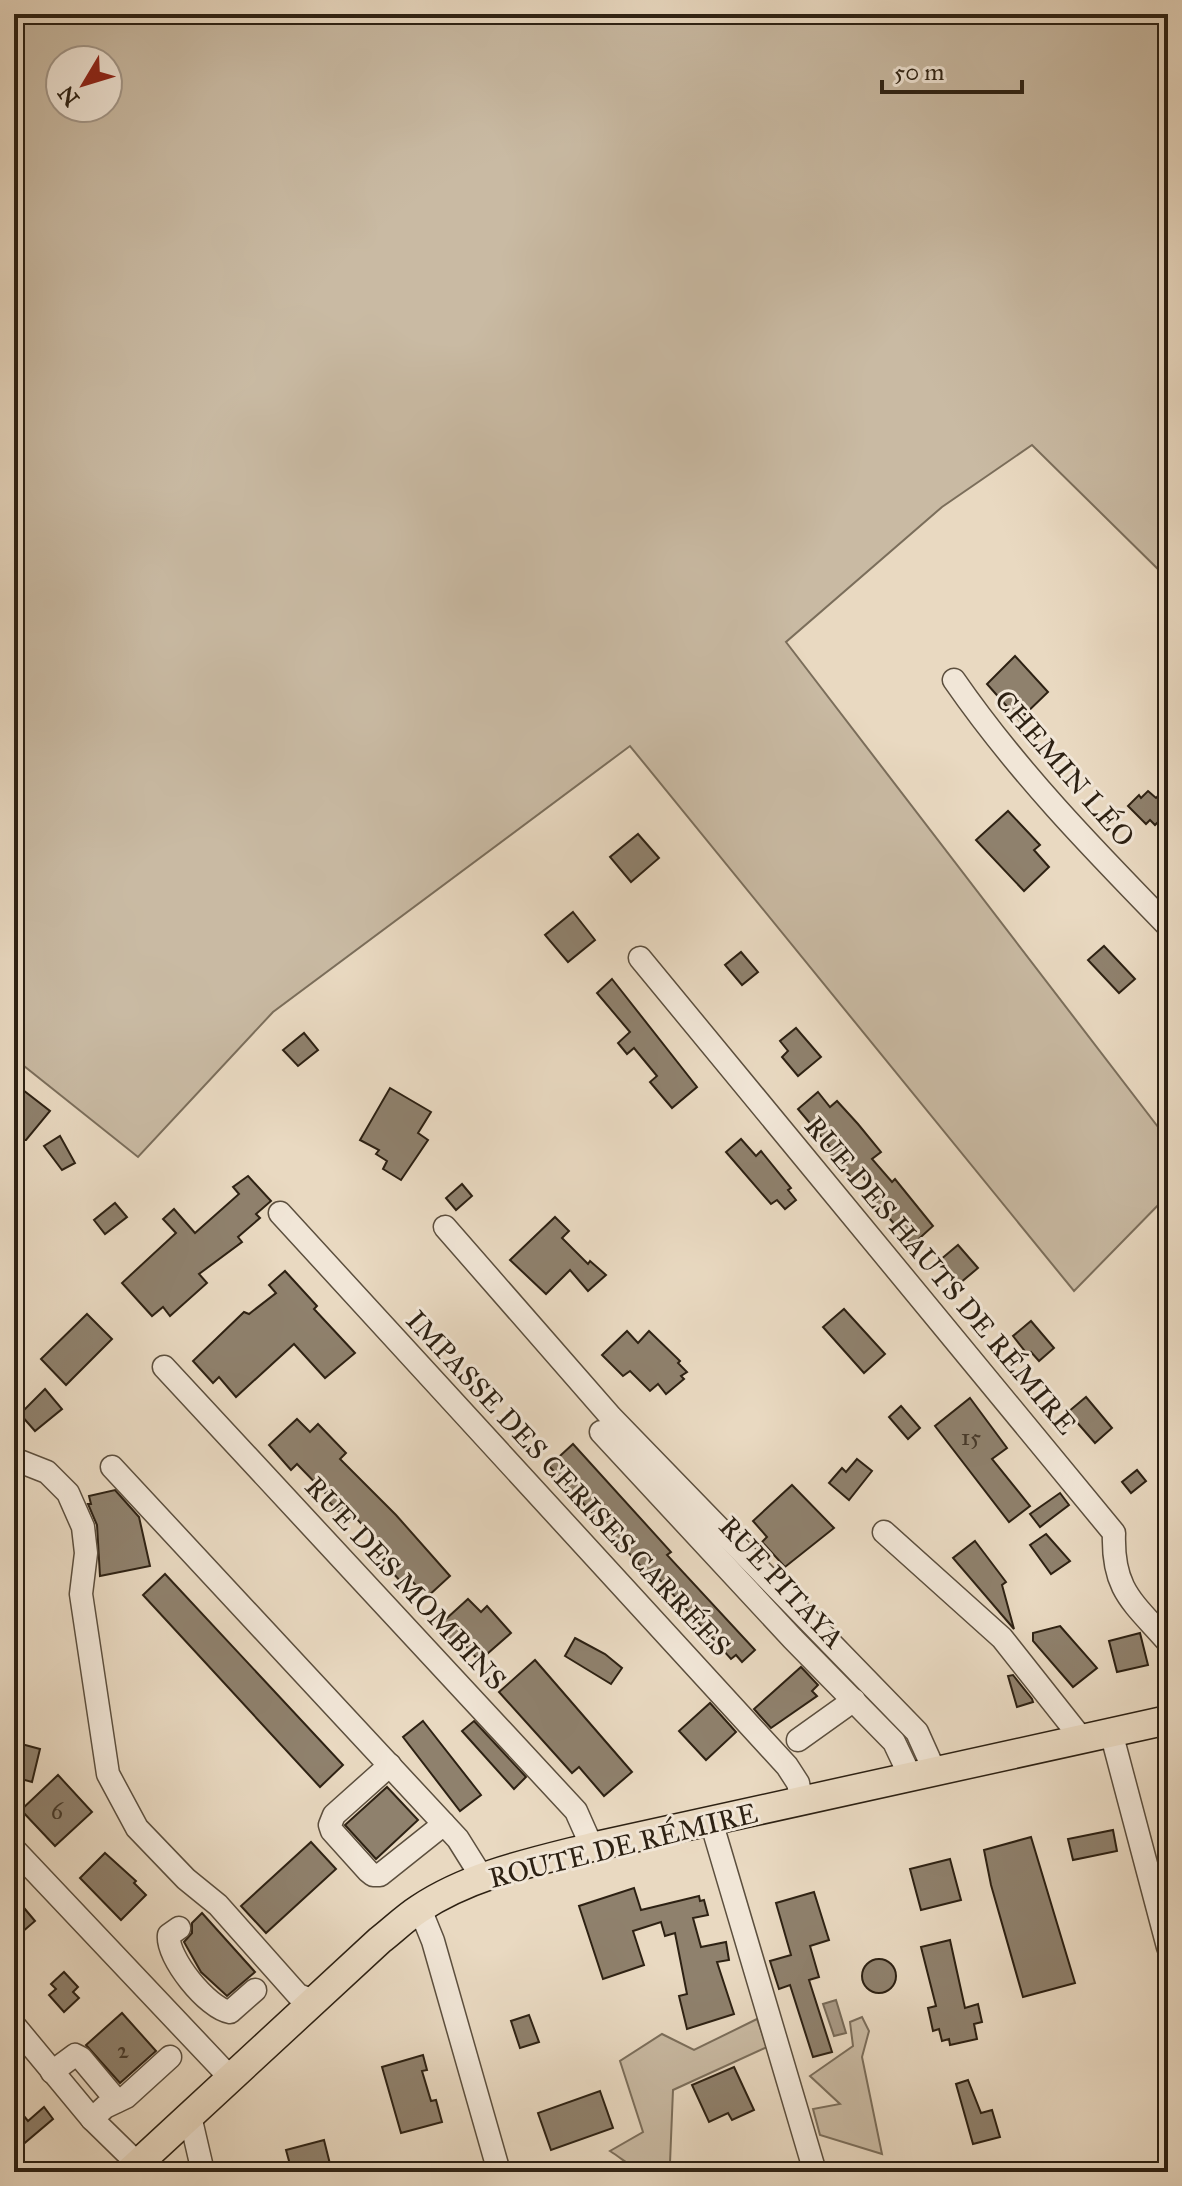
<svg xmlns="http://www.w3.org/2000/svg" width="1182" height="2186" font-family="'IM FELL Great Primer',serif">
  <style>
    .green { fill: #c9baa3; stroke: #7b6e5b; stroke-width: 2; fill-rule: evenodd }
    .water { fill: #a99a86; stroke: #776a58; stroke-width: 2 }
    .building { fill: #8f816d; stroke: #2d2113; stroke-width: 2 }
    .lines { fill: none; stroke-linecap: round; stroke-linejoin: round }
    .minor-casing { stroke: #5c4f3e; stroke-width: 25 }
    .major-casing { stroke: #2d2113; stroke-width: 31 }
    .path { stroke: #2d2113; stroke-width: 3; stroke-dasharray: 2 4; stroke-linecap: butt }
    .minor { stroke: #f1e6d7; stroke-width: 22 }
    .major { stroke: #e9d9c1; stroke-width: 28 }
    .labels { text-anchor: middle; stroke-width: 6; stroke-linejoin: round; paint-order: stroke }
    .number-label { font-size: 24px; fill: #46392a }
    .street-label { font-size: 28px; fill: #2d2113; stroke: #f1e6d7 }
  </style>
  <rect width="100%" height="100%" fill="#e9d9c1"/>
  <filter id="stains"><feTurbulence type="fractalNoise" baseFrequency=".0025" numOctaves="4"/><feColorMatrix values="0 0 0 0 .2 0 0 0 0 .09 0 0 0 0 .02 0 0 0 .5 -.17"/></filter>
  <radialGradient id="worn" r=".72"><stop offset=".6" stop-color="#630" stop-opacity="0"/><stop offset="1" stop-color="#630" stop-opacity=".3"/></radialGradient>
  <g class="green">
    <path d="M14,14H1168V579L1032,445L942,507L786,642L1168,1140V1195L1074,1291L630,746L273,1012L138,1157L14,1058ZM60,60H108V108H60Z"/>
    <polygon points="862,2017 869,2031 862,2057 882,2154 820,2135 813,2109 840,2104 810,2076 853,2046 850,2022"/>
    <path d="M757,2019L767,2047L673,2090L670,2163C640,2179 636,2168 610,2151L643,2132L620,2061L662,2034L694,2050Z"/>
  </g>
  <polygon class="water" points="836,2000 846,2033 834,2036 823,2004"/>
  <g class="building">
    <polygon points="1015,656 1048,692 1019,720 987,684"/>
    <polygon points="1148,791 1156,798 1160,794 1168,802 1168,812 1155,825 1150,820 1146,824 1128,806 1139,795 1141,798"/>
    <polygon points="1008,811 1040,845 1034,850 1049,867 1024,891 976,840"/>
    <polygon points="638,834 659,858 631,882 610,857"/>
    <polygon points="573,912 595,940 568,962 545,935"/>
    <polygon points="1104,946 1135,979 1119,993 1088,960"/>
    <polygon points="741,952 758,972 742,985 725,965"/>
    <polygon points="612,979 697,1087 672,1108 650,1082 657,1076 634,1048 627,1054 618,1043 630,1032 597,993"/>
    <polygon points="796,1028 821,1057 798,1076 782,1057 788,1051 780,1041"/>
    <polygon points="304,1033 318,1050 298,1066 283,1050"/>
    <polygon points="14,1083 50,1111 26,1140 20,1140 14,1135"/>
    <polygon points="390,1088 431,1112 418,1133 428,1140 401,1180 383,1169 387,1161 376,1154 379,1150 360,1140"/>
    <polygon points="818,1092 830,1107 837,1101 858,1124 881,1152 872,1159 892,1182 895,1179 933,1226 912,1245 873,1199 877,1195 858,1171 851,1177 827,1150 830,1147 798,1109"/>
    <polygon points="60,1136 75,1163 62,1170 44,1146"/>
    <polygon points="741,1139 756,1156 761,1151 791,1188 788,1190 796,1200 785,1209 777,1200 771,1204 726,1152"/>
    <polygon points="248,1176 271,1201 256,1214 260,1218 238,1237 242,1242 199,1274 207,1283 170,1316 163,1307 152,1316 122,1283 176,1233 163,1219 174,1209 195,1233 239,1194 233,1187"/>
    <polygon points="462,1184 472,1196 456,1210 446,1198"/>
    <polygon points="115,1203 127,1217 105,1234 94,1220"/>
    <polygon points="555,1217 569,1231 562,1238 588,1264 590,1261 606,1275 588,1291 570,1270 546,1294 510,1260"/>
    <polygon points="958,1245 978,1268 960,1283 940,1260"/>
    <polygon points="285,1271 317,1306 314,1309 355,1353 325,1378 294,1344 236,1397 219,1377 213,1383 193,1361 244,1312 249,1314 276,1293 269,1285"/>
    <polygon points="844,1309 885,1354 864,1373 823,1327"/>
    <polygon points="87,1314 112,1339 66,1385 41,1359"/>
    <polygon points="1031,1321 1054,1348 1039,1361 1031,1352 1028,1355 1013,1336"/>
    <polygon points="627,1331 638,1343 649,1331 680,1361 678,1363 687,1372 681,1376 684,1379 666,1394 658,1384 650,1391 630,1371 623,1376 602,1355"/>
    <polygon points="45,1389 62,1409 35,1431 20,1414"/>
    <polygon points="1086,1397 1112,1428 1095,1443 1068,1412"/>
    <polygon points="970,1398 1007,1448 992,1459 1030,1506 1009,1522 935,1426"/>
    <polygon points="901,1406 920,1428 908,1439 889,1417"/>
    <polygon points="297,1419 310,1432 318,1424 346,1453 340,1459 396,1515 450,1576 427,1597 408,1577 402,1583 382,1561 390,1554 355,1517 349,1522 326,1499 329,1497 297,1464 291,1470 269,1445"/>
    <polygon points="573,1444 671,1552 667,1555 755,1650 742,1662 736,1655 731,1659 651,1570 647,1573 549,1466"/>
    <polygon points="857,1459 872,1471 849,1500 829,1483 842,1468 846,1472"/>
    <polygon points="1137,1470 1146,1481 1131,1493 1122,1482"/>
    <polygon points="792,1485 834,1528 785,1567 762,1542 767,1537 753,1521"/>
    <polygon points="115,1490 139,1517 150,1566 100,1576 97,1525 88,1504 91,1504 89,1496"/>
    <polygon points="1060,1493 1069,1505 1040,1527 1030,1514"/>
    <polygon points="1046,1534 1070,1561 1051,1574 1030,1545"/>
    <polygon points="975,1541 1006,1582 1002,1585 1014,1629 953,1558"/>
    <polygon points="165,1574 343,1765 320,1787 143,1595"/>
    <polygon points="468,1599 481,1612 487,1606 511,1633 479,1661 464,1644 456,1651 436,1628"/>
    <polygon points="1060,1626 1097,1668 1073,1687 1033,1641 1033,1633"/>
    <polygon points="1140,1633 1148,1665 1117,1672 1109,1641"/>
    <polygon points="575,1638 605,1654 622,1668 611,1684 565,1656"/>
    <polygon points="535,1660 632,1772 604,1796 579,1767 572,1773 499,1692"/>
    <polygon points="801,1667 818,1685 812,1691 817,1696 771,1728 754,1709"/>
    <polygon points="1013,1675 1032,1699 1033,1702 1017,1707 1008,1676"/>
    <polygon points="710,1703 736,1732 706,1760 679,1731"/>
    <polygon points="423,1721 481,1795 460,1811 403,1737"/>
    <polygon points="474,1721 526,1777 514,1789 462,1731"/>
    <polygon points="14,1742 40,1749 32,1782 14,1777"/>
    <polygon points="58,1775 92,1812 55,1846 21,1810"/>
    <polygon points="387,1787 418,1820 376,1859 345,1825"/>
    <polygon points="1113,1830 1117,1851 1073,1860 1068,1839"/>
    <polygon points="1031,1837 1075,1983 1023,1997 991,1885 984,1850"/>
    <polygon points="311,1842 336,1869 266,1933 241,1906"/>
    <polygon points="105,1853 136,1881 134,1883 146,1895 121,1920 80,1878"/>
    <polygon points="950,1859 961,1900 921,1910 910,1869"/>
    <polygon points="634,1888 641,1910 699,1896 700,1901 704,1900 708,1915 693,1918 701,1947 726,1942 729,1960 717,1962 734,2014 687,2029 679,1996 687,1994 675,1933 665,1936 661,1922 633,1931 644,1965 603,1979 579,1906"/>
    <polygon points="814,1892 829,1940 810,1946 819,1977 809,1980 832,2052 813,2057 790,1985 779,1989 770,1961 791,1955 776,1903"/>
    <polygon points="14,1896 35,1921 14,1939"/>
    <polygon points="202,1913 255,1972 227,1996 201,1972 184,1942 192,1933 192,1923"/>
    <polygon points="950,1940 965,2008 978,2004 982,2022 974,2024 977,2039 950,2045 949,2039 942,2041 939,2029 933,2031 928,2008 936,2006 921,1947"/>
    <circle cx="879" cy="1976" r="17"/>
    <polygon points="64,1972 78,1987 73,1992 79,1998 64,2012 49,1995 56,1989 51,1984"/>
    <polygon points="122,2013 156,2051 120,2083 86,2045"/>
    <polygon points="529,2015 539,2042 520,2048 511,2021"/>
    <polygon points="423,2055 427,2070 422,2071 431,2101 436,2100 442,2122 401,2133 382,2067"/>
    <polygon points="734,2067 754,2110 732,2120 728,2113 709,2122 692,2085"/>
    <polygon points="968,2080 981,2113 992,2110 1000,2137 973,2144 956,2084"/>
    <polygon points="600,2091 613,2128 551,2150 538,2113"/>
    <polygon points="14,2104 28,2121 44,2107 53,2119 14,2152"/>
    <polygon points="324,2140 332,2172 292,2172 286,2150"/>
  </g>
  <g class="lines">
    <defs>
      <g id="minor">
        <path d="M954,680C1017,771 1092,848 1168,926"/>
        <path d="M640,958L1114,1533C1112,1590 1133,1602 1168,1642"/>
        <polyline points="280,1213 787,1766 798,1783 802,1802"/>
        <polyline points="445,1227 611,1417 917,1732 935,1772"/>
        <polyline points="164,1367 576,1811 592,1847"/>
        <polyline points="601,1432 793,1639 894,1742 911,1778"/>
        <polyline points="14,1459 47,1472 68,1493 83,1527 86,1553 81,1594 108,1774 137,1828 186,1879 218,1905 298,1995 314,2001"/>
        <polyline points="112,1467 458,1839 483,1879"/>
        <polyline points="884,1532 1002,1638 1082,1739"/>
        <polyline points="1111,1732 1168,1947"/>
        <polyline points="798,1740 854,1700"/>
        <polyline points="390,1765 334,1815 330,1825 332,1831 368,1871 373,1875 380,1875 444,1824"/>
        <polyline points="711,1821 815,2172"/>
        <polyline points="14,1849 223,2070 235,2074"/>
        <polyline points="420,1909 433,1941 499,2172"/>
        <path d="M179,1928L169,1935C166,1957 208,2009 230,2012L255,1990"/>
        <polyline points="14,2025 92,2119 138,2164"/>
        <polyline points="52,2072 75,2055 81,2058 117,2101"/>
        <polyline points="190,2116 203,2172"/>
        <polyline points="92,2119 105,2107 126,2097 170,2057"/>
      </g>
      <path id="major" d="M129,2172L380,1940C393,1930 405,1918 419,1909C470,1875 533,1862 592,1847L1168,1720"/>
    </defs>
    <use href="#minor" class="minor-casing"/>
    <use href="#major" class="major-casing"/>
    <polyline class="path" points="14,31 21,14"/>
    <use href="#minor" class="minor"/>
    <use href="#major" class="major"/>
  </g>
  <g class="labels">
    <g class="number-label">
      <text x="971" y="1445">15</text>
      <text x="57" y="1819">6</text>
      <text x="123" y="2058">2</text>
    </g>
    <g class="street-label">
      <text transform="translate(1065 768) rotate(49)" y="10">CHEMIN LÉO</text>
      <text transform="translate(941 1275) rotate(50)" y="10">RUE DES HAUTS DE RÉMIRE</text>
      <text transform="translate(569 1483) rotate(47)" y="10">IMPASSE DES CERISES CARRÉES</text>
      <text transform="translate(782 1582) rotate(47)" y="10">RUE PITAYA</text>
      <text transform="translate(406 1583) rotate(47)" y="10">RUE DES MOMBINS</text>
      <text transform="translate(623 1845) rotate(-14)" y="10">ROUTE DE RÉMIRE</text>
    </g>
  </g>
  <rect width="1182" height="2186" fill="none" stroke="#e9d9c1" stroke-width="48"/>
  <rect x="16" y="16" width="1150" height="2154" fill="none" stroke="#2d2113" stroke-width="4"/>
  <rect x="24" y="24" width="1134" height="2138" fill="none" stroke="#2d2113" stroke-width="2"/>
  <g transform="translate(84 84) rotate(232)"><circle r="38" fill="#f1e6d7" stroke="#a39789" stroke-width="2"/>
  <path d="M0-6L14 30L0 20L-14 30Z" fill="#8f2418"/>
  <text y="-12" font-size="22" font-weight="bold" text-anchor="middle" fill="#2d2113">N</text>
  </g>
  <path d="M882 80v12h140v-12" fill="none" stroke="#2d2113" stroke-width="4"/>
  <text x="894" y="80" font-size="24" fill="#2d2113" stroke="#f1e6d7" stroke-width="6" paint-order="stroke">50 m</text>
  <rect width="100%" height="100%" filter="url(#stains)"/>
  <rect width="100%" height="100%" fill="url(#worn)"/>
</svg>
